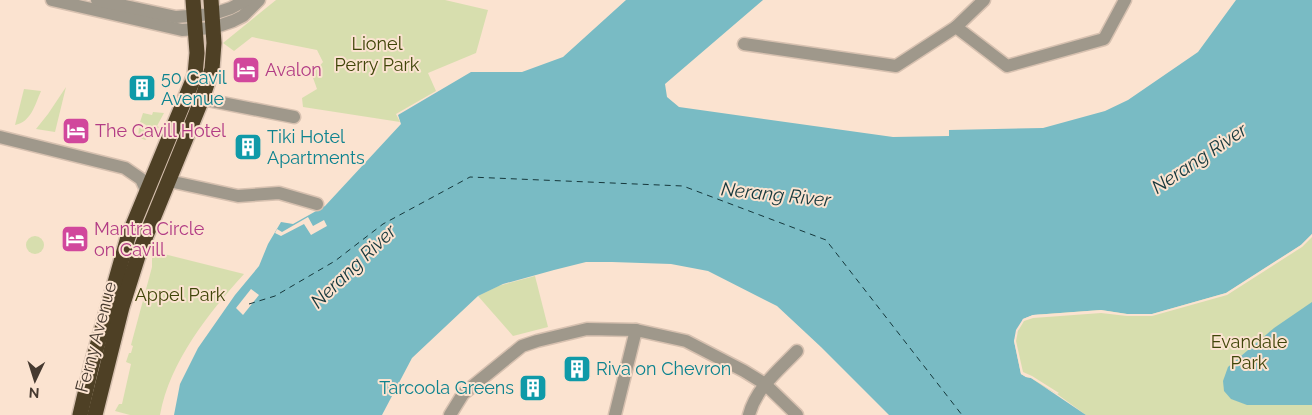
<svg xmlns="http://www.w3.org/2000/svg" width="1312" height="415" font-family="Raleway,sans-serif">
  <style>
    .green { fill: #d7deae }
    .water { fill: #79bbc4 }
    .pier { fill: #fbe3d0 }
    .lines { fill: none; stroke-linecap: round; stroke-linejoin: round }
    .ferry { stroke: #16383c; stroke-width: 1; stroke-dasharray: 6 5; stroke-linecap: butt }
    .minor-casing { stroke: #d7c1b0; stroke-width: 15 }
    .highway-casing { stroke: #d7c1b0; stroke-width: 18 }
    .minor { stroke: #9f988b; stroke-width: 12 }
    .highway { stroke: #4e4025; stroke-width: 15 }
    .labels { text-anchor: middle; stroke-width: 4; stroke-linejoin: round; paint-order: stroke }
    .park-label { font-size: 18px; fill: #404509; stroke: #fbe3d0 }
    .hotel-label { font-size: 18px; fill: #b23c85; stroke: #fbe3d0; text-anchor: start }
    .culture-label { font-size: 18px; fill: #0d838f; stroke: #fbe3d0; text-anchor: start }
    .street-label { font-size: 18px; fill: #463a30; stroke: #fbe3d0 }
    .water-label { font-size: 19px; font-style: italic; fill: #16383c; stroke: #fbe3d0 }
  </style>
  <rect width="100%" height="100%" fill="#fbe3d0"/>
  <g class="green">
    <polygon points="276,0 445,0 488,10 476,53 428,73 436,91 396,114 400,122 303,107 302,98 317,89 312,75 323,62 317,50 252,37 234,51 223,43"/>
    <polygon points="66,87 55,132 36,129 48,114"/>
    <path d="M24,89L41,91C35,105 31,122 15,125Z"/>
    <polygon points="153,112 164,113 157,126 159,127 155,131 157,133 145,140 138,137 139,128 145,129 146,125 140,122 143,113 152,115"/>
    <polygon points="1312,234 1312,415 1086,415 1057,394 1021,374 1014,341 1023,319 1301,245"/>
    <circle cx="35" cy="245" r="9"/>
    <path d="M152,251L244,274C208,314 170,361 160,415H130L115,411L119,404H122L131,364L126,362L129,353H131L133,346L131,345L152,267Z"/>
    <polygon points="535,276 548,327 513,336 478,296 498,286"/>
  </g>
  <g class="water">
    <polygon points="626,0 763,0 665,84 667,97 679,107 893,137 949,136 949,130 1043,128 1105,111 1128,100 1198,52 1236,0 1312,0 1312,234 1301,245 1226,293 1152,314 1127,314 1101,310 1033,315 1023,319 1014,341 1021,374 1026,377 1031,378 1086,415 889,415 821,347 777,306 708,271 671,264 612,262 586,262 554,270 503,284 478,296 412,358 382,415 174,415 180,384 198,348 235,295 259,266 268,244 281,222 293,224 325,206 401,124 398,115 471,72 522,72 563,57"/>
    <polygon points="1312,302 1312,405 1247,405 1231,399 1224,391 1223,381 1228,367 1274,328"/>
  </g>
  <g class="pier">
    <polygon points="308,217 313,226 324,220 327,226 311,235 304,224 281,236 275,233 277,229 282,232"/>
    <polygon points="1312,234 1312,237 1302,247 1227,295 1152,316 1127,316 1101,313 1033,318 1024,321 1018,331 1016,341 1023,372 1032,376 1059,393 1057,394 1031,378 1026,377 1021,374 1014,341 1016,330 1023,319 1033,315 1101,310 1127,314 1152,314 1226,293 1301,245"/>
    <polygon points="251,289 259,295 243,315 236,308"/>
  </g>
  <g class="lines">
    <polyline class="ferry" points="249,304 275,296 335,261 383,224 470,177 683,186 826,240 962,415"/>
    <defs>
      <g id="minor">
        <polyline points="52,0 182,30 213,28 233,21 243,16 259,0"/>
        <polyline points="97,0 176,17 213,14 231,8 246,0"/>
        <polyline points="956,27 1007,66 1104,39 1125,0"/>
        <polyline points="744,44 896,66 956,27 984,0"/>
        <polyline points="202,99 294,117"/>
        <polyline points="0,137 125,168 141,179 147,192"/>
        <polyline points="169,181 238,196 279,193 317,204"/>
        <polyline points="450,415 463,394 522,346 537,341 587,329 636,330"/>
        <polyline points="615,415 636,330 686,341 744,371 765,384 797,415"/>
        <path d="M749,415C756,388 778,371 797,351"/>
      </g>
      <g id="highway">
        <polyline points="80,415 92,364 128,237 195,75 197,53 193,0"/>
        <polyline points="95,415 122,307 139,253 202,99 212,69 214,43 211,0"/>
      </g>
    </defs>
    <use href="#minor" class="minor-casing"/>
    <use href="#highway" class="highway-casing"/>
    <use href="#minor" class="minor"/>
    <use href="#highway" class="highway"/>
  </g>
  <defs>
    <symbol id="hotel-square" viewBox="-11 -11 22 22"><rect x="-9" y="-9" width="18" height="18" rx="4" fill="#d1479c" stroke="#fbe3d0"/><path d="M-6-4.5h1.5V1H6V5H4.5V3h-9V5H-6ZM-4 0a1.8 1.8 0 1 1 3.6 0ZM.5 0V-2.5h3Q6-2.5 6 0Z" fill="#fff"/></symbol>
    <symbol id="building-square" viewBox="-11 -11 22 22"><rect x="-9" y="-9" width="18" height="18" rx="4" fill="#0f9aa8" stroke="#fbe3d0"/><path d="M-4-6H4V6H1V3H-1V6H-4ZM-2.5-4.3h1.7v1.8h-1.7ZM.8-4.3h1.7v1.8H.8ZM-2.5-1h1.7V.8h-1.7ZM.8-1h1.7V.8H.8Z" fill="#fff"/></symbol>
  </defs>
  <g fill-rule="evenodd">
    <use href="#hotel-square" x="230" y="54" width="32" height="32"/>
    <use href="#building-square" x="126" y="72" width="32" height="32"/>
    <use href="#hotel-square" x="60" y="115" width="32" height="32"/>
    <use href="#building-square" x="232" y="131" width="32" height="32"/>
    <use href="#hotel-square" x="59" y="223" width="32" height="32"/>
    <use href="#building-square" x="561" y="353" width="32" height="32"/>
    <use href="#building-square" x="517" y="372" width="32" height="32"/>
  </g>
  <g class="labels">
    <g class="park-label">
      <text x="377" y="50">Lionel<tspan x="377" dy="21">Perry Park</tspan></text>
      <text x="180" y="301">Appel Park</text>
      <text x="1249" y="348">Evandale<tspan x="1249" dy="21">Park</tspan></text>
    </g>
    <g class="hotel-label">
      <text x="265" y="76">Avalon</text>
      <text x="95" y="137">The Cavill Hotel</text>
      <text x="94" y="235">Mantra Circle<tspan x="94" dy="21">on Cavill</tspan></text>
    </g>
    <g class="culture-label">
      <text x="161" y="84">50 Cavil<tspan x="161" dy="21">Avenue</tspan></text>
      <text x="267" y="143">Tiki Hotel<tspan x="267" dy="21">Apartments</tspan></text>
      <text x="596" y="375">Riva on Chevron</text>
      <text x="514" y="394" text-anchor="end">Tarcoola Greens</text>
    </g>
    <g class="street-label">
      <text transform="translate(96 337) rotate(-75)" y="6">Ferny Avenue</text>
    </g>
    <g class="water-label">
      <text transform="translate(1199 158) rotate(-34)" y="7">Nerang River</text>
      <text transform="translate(776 194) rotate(6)" y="7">Nerang River</text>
      <text transform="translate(353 266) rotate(-44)" y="7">Nerang River</text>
    </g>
  </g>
  <g transform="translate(35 380) rotate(184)" stroke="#fbe3d0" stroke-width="4" paint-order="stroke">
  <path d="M0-4L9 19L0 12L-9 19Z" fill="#463a30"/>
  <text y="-8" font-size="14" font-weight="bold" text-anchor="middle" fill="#463a30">N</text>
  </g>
</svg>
